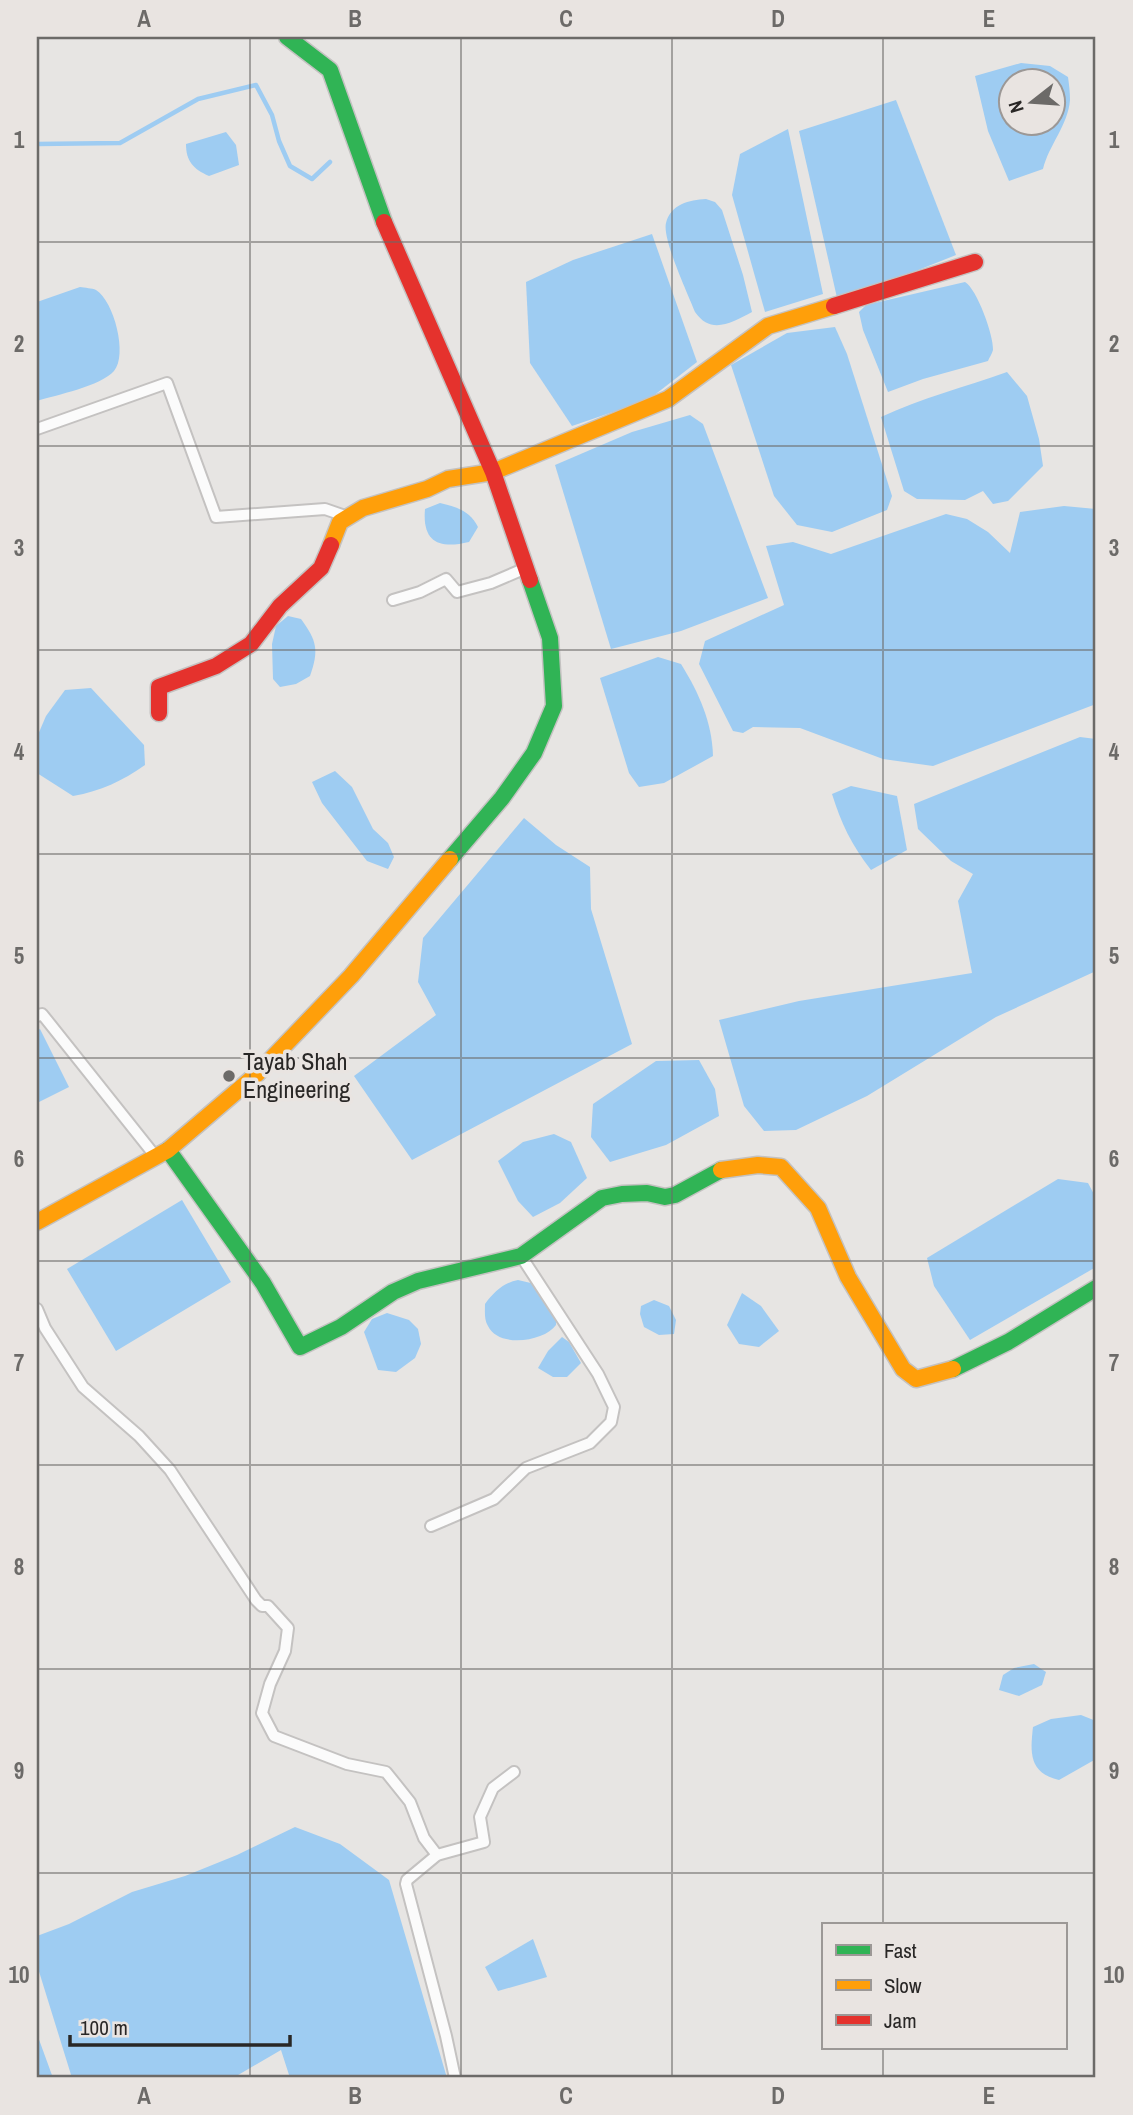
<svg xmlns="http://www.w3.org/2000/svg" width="1133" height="2115" font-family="'Archivo Narrow',sans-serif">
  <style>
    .water { fill: #9eccf2; fill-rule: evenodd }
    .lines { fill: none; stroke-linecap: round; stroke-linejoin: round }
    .stream { stroke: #9eccf2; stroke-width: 4.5 }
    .street-casing { stroke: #c4c2c1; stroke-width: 14 }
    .fast-casing { stroke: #c4c2c1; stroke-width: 19 }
    .slow-casing { stroke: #c4c2c1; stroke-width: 19 }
    .jam-casing { stroke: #c4c2c1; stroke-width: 19 }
    .street { stroke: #fbfbfb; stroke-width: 10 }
    .fast { stroke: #30b455; stroke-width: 16 }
    .slow { stroke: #ff9f0a; stroke-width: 16 }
    .jam { stroke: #e5322d; stroke-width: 16 }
    .grid { fill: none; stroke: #6c6a68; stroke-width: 2; stroke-opacity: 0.55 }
    .poi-dot { fill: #6c6a68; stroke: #e9e4e1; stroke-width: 2.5 }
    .labels { text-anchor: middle; stroke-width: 7; stroke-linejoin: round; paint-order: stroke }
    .poi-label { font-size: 24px; fill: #292726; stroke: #e9e4e1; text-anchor: start }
    .neatline { fill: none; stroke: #6c6a68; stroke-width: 2.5 }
    .grid-label { font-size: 23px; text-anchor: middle; font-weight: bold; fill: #6c6a68 }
  </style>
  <rect width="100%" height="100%" fill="#e7e5e3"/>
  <g class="water">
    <path d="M1021,63L1050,66L1068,77C1069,84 1070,92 1070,100C1068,125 1049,145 1043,169L1009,181L988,131L975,76ZM1010,80H1052V122H1010Z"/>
    <polygon points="896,100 956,255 838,302 799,131"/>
    <polygon points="788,129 823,294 765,312 732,195 740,154"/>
    <path d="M226,132L236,145L239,165L209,176C193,169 186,161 186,144Z"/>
    <path d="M706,199L715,202L722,210L743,275L752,312C731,323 711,335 695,312C688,294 662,239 666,223C671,204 689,200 706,199Z"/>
    <polygon points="652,234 697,362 648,400 572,426 530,363 526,282 573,260"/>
    <path d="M965,282C977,289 994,336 993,350C992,354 989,358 988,361L923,379L888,392L863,330L859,312L866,305Z"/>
    <path d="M80,287C85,288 92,288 96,290C114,301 128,355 114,371C101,386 56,395 37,401V302Z"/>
    <polygon points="835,327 847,354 892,496 887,510 832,532 797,525 774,496 731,365 787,333"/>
    <path d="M1007,372L1027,396L1039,439L1043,466L1008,501L993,504L983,491L965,500L917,499L904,491L881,417C922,398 965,387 1007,372Z"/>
    <polygon points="690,415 703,424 768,598 681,631 611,649 555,465 632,432"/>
    <path d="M440,503C457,507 470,511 478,527L469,542C440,549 422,543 425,509Z"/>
    <polygon points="1064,506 1096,509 1096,704 933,766 883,759 800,728 753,727 743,733 733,731 699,664 705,641 784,605 766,546 793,542 831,554 946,514 967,519 988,532 1010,553 1020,512"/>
    <path d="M288,616L301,619C317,641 319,650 310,676L296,684L280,687L273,679L272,644L276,626Z"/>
    <path d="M658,657L681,664C699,693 712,722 713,756L664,783L639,787L629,773L600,678Z"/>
    <path d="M91,688L144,745L145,765C122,781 101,791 73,796L37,773V737L46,716L65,690Z"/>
    <polygon points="1080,737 1096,739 1096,971 996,1017 867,1096 796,1130 764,1131 744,1106 719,1020 799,1001 972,973 958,901 973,874 951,861 918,829 914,804"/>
    <polygon points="335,771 352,787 373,829 388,843 394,857 388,869 367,861 322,803 312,782"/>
    <path d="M851,786L897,796L907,850L871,870C852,846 841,823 832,794Z"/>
    <polygon points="524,818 556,845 590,867 591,909 632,1044 412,1160 354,1076 436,1015 418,982 423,938"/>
    <polygon points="40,1029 69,1087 37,1103 37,1031"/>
    <polygon points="699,1060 715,1089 719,1116 666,1145 610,1162 591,1137 593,1104 656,1061"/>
    <polygon points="554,1134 571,1142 587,1178 560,1203 533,1217 518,1201 498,1161 523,1142"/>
    <polygon points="1058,1179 1088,1183 1096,1198 1096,1267 970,1340 934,1286 927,1258"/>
    <polygon points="182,1200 231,1282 116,1351 67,1269"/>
    <path d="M518,1280L535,1284L556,1315V1325C544,1342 498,1348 488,1326C484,1320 485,1311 485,1304C494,1292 503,1283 518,1280Z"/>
    <polygon points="742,1293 761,1306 779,1331 759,1347 739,1344 727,1325"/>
    <polygon points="654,1300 669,1306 676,1320 674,1334 659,1335 644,1327 640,1314 641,1306"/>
    <polygon points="387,1313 409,1320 418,1329 421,1344 415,1358 396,1372 378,1370 364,1332 372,1319"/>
    <polygon points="562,1337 569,1342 581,1363 567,1377 553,1377 538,1368 548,1351"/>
    <polygon points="1034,1664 1046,1672 1042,1685 1019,1696 999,1690 1003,1675 1014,1668"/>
    <path d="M1081,1715L1096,1721V1759L1059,1780C1029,1773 1030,1753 1033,1727L1051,1719Z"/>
    <polygon points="295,1827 340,1844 389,1880 447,2078 290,2078 281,2050 233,2078 72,2078 37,1965 37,1936 69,1924 132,1892 185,1876 237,1855"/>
    <polygon points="533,1939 547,1977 498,1991 485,1967"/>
    <polygon points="37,2034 53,2078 37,2078"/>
  </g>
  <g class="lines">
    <polyline class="stream" points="37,144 120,143 198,99 256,85 272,115 279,141 290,166 312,179 330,162"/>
    <defs>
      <g id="street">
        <polyline points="37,429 167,383 216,517 325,509 348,517"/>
        <polyline points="393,600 420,592 446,579 457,592 491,583 526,568"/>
        <polyline points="37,1016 42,1014 156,1157"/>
        <polyline points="37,1309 45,1328 83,1387 139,1436 170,1470 256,1600 262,1606 268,1606 288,1628 285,1651 270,1684 262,1713 274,1736 347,1764 386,1772 410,1802 424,1838 437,1855"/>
        <polyline points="431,1526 494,1499 526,1468 590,1443 611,1422 614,1407 598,1374 521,1256"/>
        <polyline points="455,2078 446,2036 406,1884 407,1880 437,1855 484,1842 480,1817 493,1788 514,1772"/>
      </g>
      <g id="fast">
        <polyline points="287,37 330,70 384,222"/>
        <polyline points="450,859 502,798 534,753 554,706 550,638 530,580"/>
        <polyline points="168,1150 263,1283 300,1347 341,1327 393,1292 418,1281 521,1256 602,1198 622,1194 647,1193 665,1197 675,1195 721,1170"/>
        <polyline points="953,1369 1008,1342 1096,1288"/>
      </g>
      <g id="slow">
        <polyline points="331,545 340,522 363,508 427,489 448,479 493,472 668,399 768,326 834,306"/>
        <polyline points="721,1170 758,1165 781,1167 818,1208 848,1277 903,1369 916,1379 953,1369"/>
        <polyline points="37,1222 168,1150 257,1074 351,976 450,859"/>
      </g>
      <g id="jam">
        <polyline points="384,222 493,472 530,580"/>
        <polyline points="834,306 975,262"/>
        <polyline points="159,713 159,687 216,666 251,644 280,606 321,568 331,545"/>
      </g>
    </defs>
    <use href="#street" class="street-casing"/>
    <use href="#fast" class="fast-casing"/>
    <use href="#slow" class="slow-casing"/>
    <use href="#jam" class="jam-casing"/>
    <use href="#street" class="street"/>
    <use href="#fast" class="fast"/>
    <use href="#slow" class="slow"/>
    <use href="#jam" class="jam"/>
  </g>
  <path class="grid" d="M250,37V2078M461,37V2078M672,37V2078M883,37V1924M37,242H1096M37,446H1096M37,650H1096M37,854H1096M37,1058H1096M37,1261H1096M37,1465H1096M37,1669H1096M37,1873H1096M883,2047V2078"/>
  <circle class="poi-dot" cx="229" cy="1076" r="7"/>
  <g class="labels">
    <g class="poi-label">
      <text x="243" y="1070">Tayab Shah<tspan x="243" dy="28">Engineering</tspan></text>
    </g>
  </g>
  <rect width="1133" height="2115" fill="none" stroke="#e9e4e1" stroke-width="77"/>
  <rect x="822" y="1923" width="245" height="126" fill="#e9e4e1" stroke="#9c9896" stroke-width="2"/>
  <rect x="836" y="1945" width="35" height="10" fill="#30b455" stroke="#9c9896" stroke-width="2"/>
  <text x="884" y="1958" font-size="21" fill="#292726">Fast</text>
  <rect x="836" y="1980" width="35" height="10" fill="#ff9f0a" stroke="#9c9896" stroke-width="2"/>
  <text x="884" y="1993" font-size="21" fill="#292726">Slow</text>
  <rect x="836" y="2015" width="35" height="10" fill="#e5322d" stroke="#9c9896" stroke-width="2"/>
  <text x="884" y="2028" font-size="21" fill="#292726">Jam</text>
  <g transform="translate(1032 102) rotate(253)"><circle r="33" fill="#e9e4e1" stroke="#9c9896" stroke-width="2"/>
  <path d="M0-5L12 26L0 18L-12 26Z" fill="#6c6a68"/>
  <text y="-10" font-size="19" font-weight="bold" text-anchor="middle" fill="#292726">N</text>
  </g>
  <path d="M70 2035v10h220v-10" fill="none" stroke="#292726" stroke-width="3.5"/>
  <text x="80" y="2035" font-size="21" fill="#292726" stroke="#e9e4e1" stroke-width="5" paint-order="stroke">100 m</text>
  <rect x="38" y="38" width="1056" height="2038" class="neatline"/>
  <g class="grid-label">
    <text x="144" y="27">A</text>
    <text x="355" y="27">B</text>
    <text x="566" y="27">C</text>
    <text x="778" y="27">D</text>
    <text x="989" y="27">E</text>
    <text x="19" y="148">1</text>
    <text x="1114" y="148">1</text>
    <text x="19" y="352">2</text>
    <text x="1114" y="352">2</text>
    <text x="19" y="556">3</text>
    <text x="1114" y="556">3</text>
    <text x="19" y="760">4</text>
    <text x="1114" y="760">4</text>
    <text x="19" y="964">5</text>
    <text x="1114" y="964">5</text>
    <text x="19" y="1167">6</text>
    <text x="1114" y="1167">6</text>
    <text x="19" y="1371">7</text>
    <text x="1114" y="1371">7</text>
    <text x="19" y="1575">8</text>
    <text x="1114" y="1575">8</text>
    <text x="19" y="1779">9</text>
    <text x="1114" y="1779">9</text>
    <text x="19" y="1983">10</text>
    <text x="1114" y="1983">10</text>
    <text x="144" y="2104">A</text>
    <text x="355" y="2104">B</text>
    <text x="566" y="2104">C</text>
    <text x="778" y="2104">D</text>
    <text x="989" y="2104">E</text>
  </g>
</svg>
